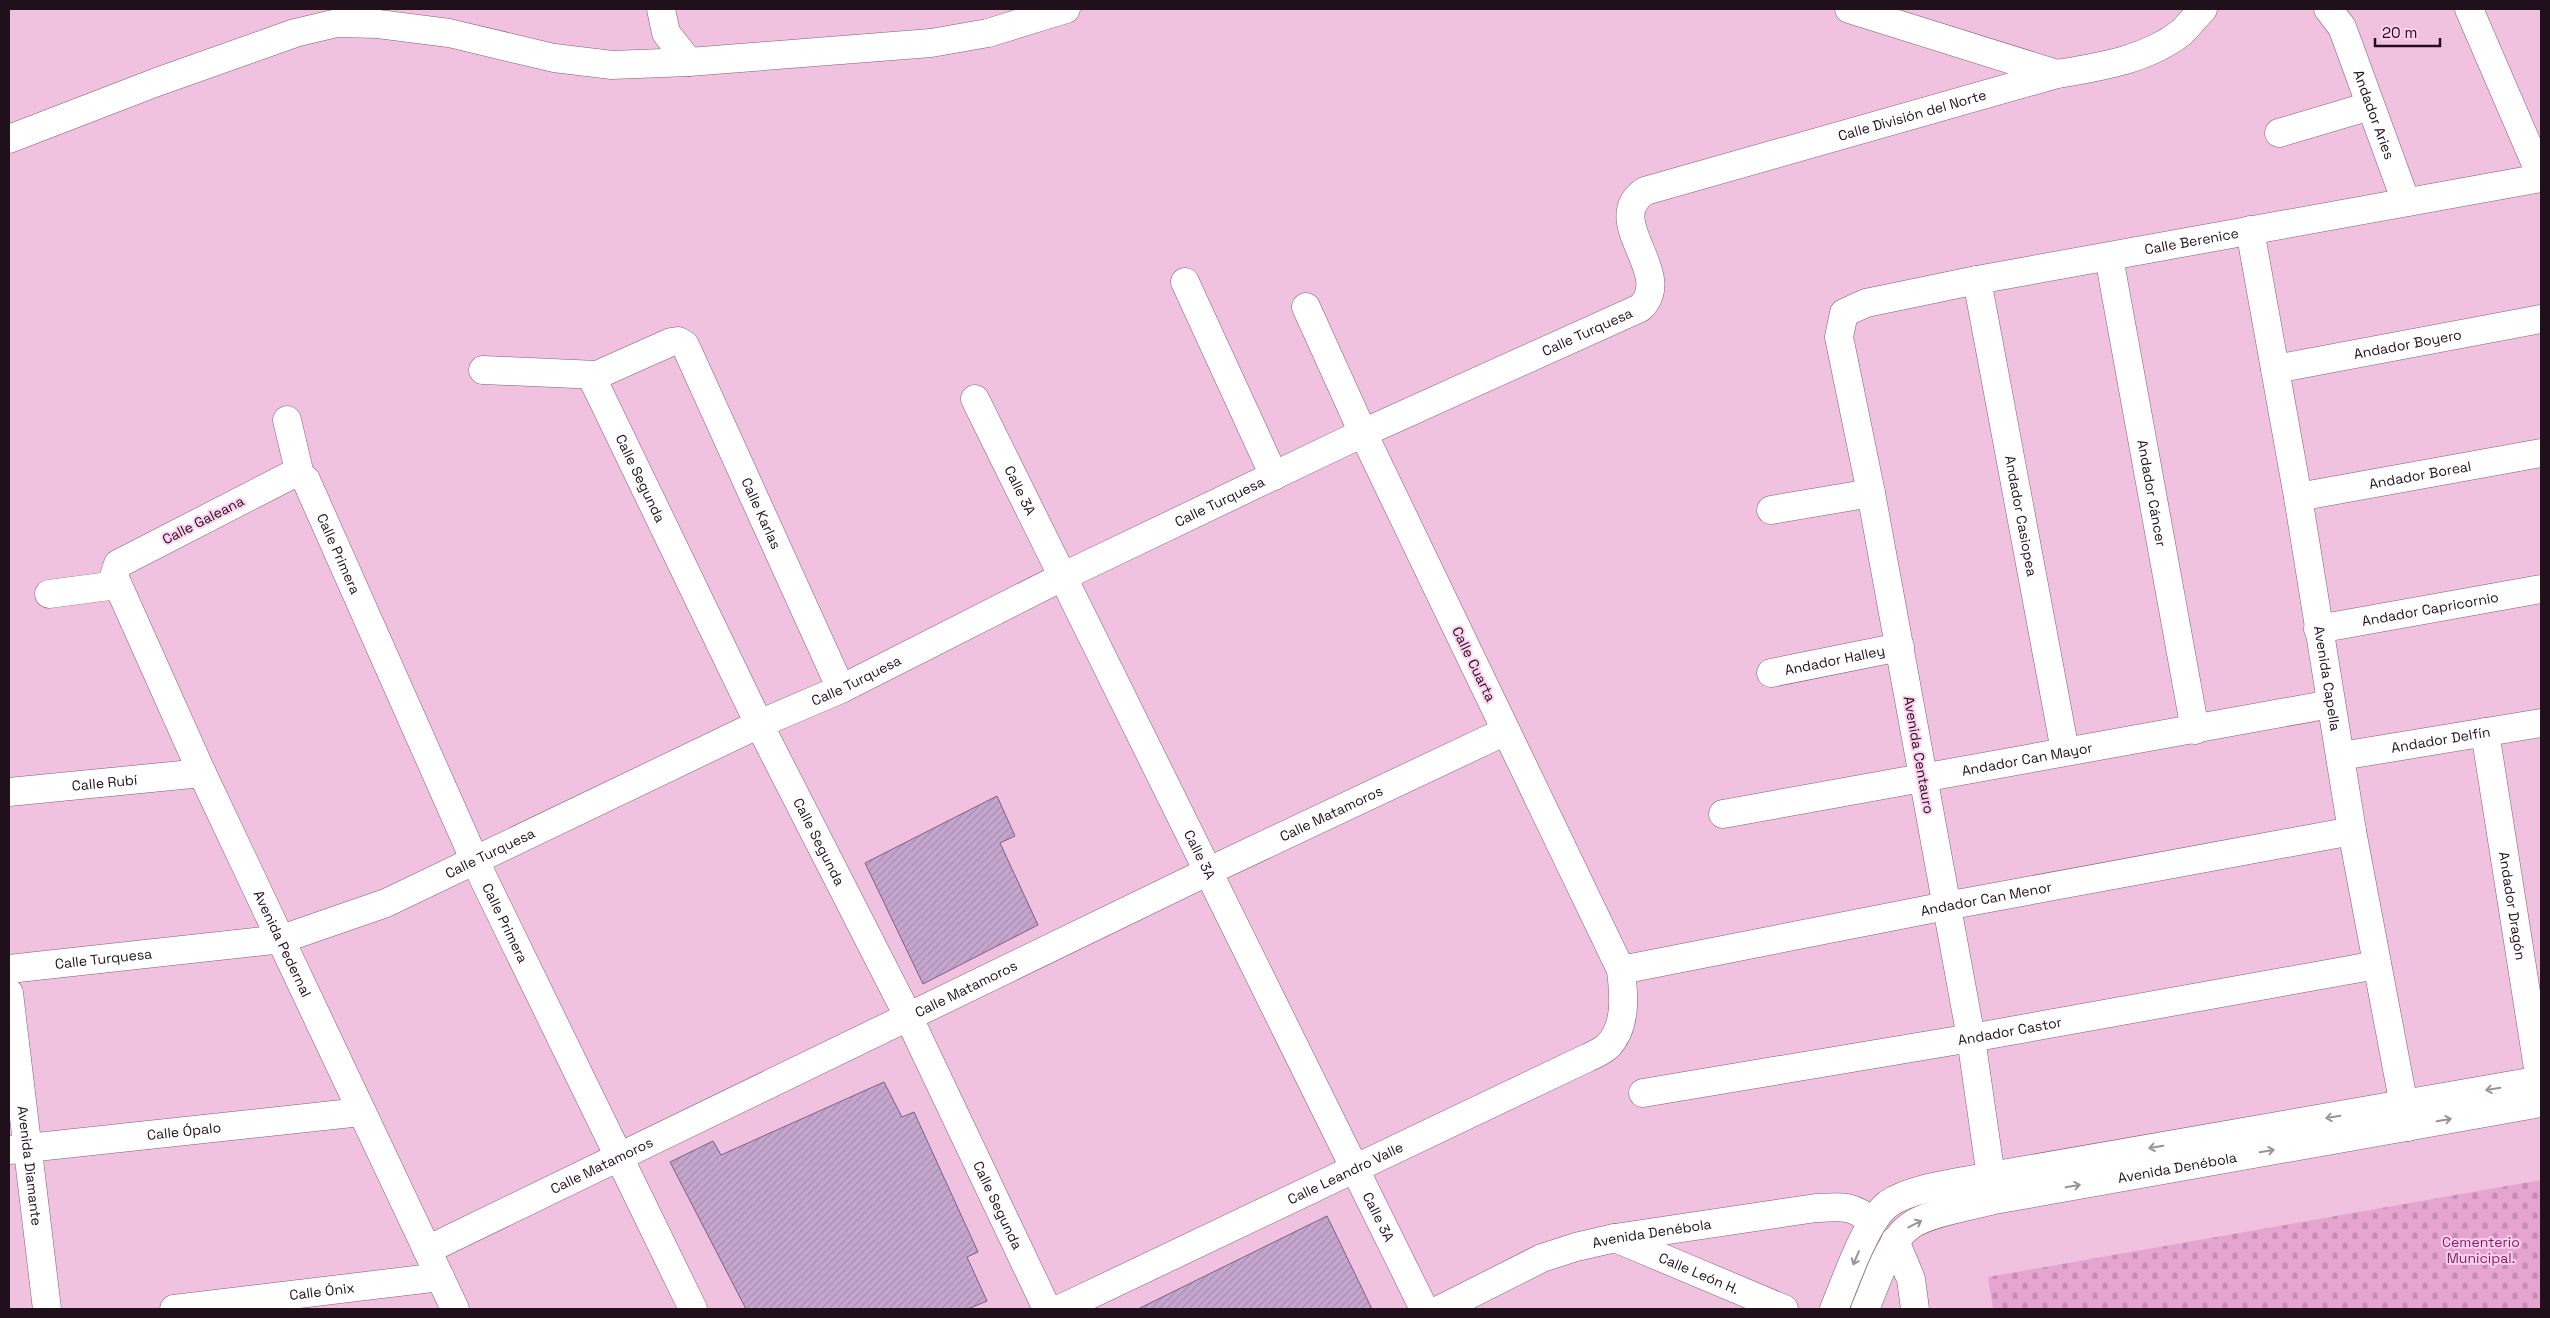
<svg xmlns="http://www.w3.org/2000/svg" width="2550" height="1318" font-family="'Space Grotesk',sans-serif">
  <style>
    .cemetery { fill: url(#cemetery-stones) }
    .building { fill: url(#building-hatch); stroke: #7d6085 }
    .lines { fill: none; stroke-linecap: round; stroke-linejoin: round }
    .minor-casing { stroke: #855c78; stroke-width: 29 }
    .major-casing { stroke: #855c78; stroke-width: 29 }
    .minor { stroke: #fff; stroke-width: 28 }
    .major { stroke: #fff; stroke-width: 28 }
    .oneway { stroke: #9b9398 }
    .labels { text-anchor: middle; stroke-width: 4; stroke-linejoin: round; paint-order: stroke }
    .street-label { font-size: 14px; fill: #20101b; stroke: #fecfee }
    .park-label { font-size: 14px; fill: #7f1e68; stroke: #fecfee }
  </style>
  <defs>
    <pattern id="cemetery-stones" width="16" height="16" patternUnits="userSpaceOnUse" patternTransform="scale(1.25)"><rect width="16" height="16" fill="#e6a4d0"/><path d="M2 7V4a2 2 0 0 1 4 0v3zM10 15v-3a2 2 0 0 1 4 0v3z" fill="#c58cb2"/></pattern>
    <pattern id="building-hatch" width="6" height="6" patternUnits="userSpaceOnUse" patternTransform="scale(1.25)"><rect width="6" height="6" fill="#c5a6ce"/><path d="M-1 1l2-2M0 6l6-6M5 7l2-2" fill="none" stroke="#a98eb0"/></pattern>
  </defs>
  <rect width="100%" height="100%" fill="#f0c2e0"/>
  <polygon class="cemetery" points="2541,1180 2541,1309 1993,1309 1988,1277"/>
  <g class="building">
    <polygon points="997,796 1015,836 1000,843 1038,925 923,984 865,863"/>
    <polygon points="884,1082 902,1117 914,1112 978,1252 967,1257 987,1301 968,1309 746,1309 670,1162 713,1141 721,1155"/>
    <polygon points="1327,1216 1372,1309 1138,1309"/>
  </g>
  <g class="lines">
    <defs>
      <g id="minor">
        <polyline points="661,9 666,33 689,62"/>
        <polyline points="1849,9 2057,74"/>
        <path id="s1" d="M2328,9L2342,27L2406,202"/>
        <polyline points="2469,9 2541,176"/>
        <polyline points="2279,133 2370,106"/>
        <polyline points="9,139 157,82 295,33 337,23 378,24 449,33 554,58 612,65 689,62 931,43 988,33 1066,9"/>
        <path id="s2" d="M2250,230L2298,497L2352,831L2408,1127"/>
        <path id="s3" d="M2109,257L2195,730"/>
        <path id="s4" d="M1977,280L2065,751"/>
        <polyline points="1185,282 1274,476"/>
        <path id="s5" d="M2275,369L2541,319"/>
        <polyline points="483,370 597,375"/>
        <path id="s6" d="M597,375L595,384L759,724L908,1016L1047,1309"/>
        <path id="s7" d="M597,375L671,342L678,341L685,345L841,689"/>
        <path id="s8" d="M975,399L1424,1309"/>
        <path id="s9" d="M287,420L300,475L306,480L475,861L693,1309"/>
        <path id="s10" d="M300,475L293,474L118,564L114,576L202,773L455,1309"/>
        <path id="s11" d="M2298,497L2541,453"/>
        <polyline points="1771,510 1871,493"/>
        <polyline points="49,594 117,585"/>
        <path id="s12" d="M2318,629L2541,589"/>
        <path id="s13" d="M1771,673L1900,647"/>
        <path id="s14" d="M2485,732L2540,1081"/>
        <path id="s15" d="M2341,756L2541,723"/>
        <path id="s16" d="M9,792L202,773"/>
        <path id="s17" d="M1723,814L2331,704"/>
        <path id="s18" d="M9,969L282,939L386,903L759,724L841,689L1064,576L1363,433L1640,308C1677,274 1600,221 1645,191L2057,74C2099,67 2147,60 2182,32C2189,25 2196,16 2203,9"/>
        <path id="s19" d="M1621,970L1946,906L2352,831"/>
        <path id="s20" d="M9,993L47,1309"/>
        <path id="s21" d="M1643,1093L1971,1038L2377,965"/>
        <path id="s22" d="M9,1150L361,1112"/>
        <path id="s23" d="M1994,1198L1971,1038L1871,493L1839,337L1844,313L1866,303L1977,280L2541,178"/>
        <path id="s24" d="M1615,1238L1784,1309"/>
        <polyline points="1895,1241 1911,1279 1915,1309"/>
        <path id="s25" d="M427,1250L1207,872L1506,731"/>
        <path id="s26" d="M174,1309L440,1277"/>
        <path id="s27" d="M1060,1309L1587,1058C1594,1055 1602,1051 1608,1046C1627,1026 1624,995 1621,970L1363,433L1306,307"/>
        <path id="s28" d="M1441,1309L1542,1258L1576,1247L1615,1238L1816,1208C1839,1207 1854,1204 1871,1222"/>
      </g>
      <g id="major">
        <path d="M1834,1309C1846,1281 1865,1222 1888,1204C1912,1187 1962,1182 1991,1176L2541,1080"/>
        <path id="s29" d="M1865,1309C1876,1285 1888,1241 1910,1226C1927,1213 1972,1206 1994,1200L2541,1103"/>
      </g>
    </defs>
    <use href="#minor" class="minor-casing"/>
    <use href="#major" class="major-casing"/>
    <use href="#minor" class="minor"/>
    <use href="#major" class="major"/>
  </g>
  <defs><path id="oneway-shaft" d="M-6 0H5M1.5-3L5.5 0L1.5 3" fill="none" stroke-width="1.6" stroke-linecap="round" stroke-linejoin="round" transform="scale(1.25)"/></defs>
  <g class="oneway">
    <use href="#oneway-shaft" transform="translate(2493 1089) rotate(170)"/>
    <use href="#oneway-shaft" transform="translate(2333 1117) rotate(170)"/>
    <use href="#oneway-shaft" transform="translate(2444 1120) rotate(-10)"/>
    <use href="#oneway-shaft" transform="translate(2156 1147) rotate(170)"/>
    <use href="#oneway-shaft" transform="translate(2267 1151) rotate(-10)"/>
    <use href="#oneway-shaft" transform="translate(2073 1186) rotate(-10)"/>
    <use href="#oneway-shaft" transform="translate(1915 1224) rotate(-27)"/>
    <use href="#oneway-shaft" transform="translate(1856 1258) rotate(113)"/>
  </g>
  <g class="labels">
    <g class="street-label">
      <text dy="5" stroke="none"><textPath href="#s18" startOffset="2179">Calle División del Norte</textPath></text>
      <text dy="5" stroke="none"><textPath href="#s1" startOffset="116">Andador Aries</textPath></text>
      <text dy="5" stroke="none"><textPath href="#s23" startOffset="1255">Calle Berenice</textPath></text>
      <text dy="5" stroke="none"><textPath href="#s18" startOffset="1715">Calle Turquesa</textPath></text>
      <text dy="5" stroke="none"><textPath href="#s5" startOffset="135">Andador Boyero</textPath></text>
      <text dy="5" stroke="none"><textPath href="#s11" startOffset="124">Andador Boreal</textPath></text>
      <text dy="5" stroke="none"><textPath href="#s6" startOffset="114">Calle Segunda</textPath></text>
      <text dy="5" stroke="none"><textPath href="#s8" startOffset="102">Calle 3A</textPath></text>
      <text dy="5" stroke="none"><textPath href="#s3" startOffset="240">Andador Cáncer</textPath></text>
      <text dy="5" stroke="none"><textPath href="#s18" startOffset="1310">Calle Turquesa</textPath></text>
      <text dy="5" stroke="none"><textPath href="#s7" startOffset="281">Calle Karlas</textPath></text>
      <text dy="5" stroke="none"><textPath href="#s4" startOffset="240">Andador Casiopea</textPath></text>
      <text transform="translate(203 520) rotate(-27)" y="5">Calle Galeana</text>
      <text dy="5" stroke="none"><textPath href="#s9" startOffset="145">Calle Primera</textPath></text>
      <text dy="5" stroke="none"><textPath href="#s12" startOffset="114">Andador Capricornio</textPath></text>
      <text dy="5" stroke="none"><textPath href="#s13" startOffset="65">Andador Halley</textPath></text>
      <text transform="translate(1474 664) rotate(64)" y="5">Calle Cuarta</text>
      <text dy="5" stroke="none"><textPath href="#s2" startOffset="455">Avenida Capella</textPath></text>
      <text dy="5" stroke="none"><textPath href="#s18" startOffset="905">Calle Turquesa</textPath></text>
      <text dy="5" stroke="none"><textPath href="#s15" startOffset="101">Andador Delfín</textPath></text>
      <text transform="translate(1919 755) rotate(80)" y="5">Avenida Centauro</text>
      <text dy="5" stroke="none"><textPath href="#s17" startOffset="309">Andador Can Mayor</textPath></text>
      <text dy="5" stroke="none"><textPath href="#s16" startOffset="96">Calle Rubí</textPath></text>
      <text dy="5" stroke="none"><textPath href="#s25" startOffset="1004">Calle Matamoros</textPath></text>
      <text dy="5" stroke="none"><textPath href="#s6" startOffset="519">Calle Segunda</textPath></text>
      <text dy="5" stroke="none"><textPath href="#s18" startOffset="500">Calle Turquesa</textPath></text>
      <text dy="5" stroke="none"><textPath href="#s8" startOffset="508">Calle 3A</textPath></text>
      <text dy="5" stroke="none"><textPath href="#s19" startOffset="372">Andador Can Menor</textPath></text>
      <text dy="5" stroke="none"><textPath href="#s14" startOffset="176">Andador Dragón</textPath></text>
      <text dy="5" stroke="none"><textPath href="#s9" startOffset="550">Calle Primera</textPath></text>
      <text dy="5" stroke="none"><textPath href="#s10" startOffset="621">Avenida Pedernal</textPath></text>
      <text dy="5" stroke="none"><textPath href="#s18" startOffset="95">Calle Turquesa</textPath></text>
      <text dy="5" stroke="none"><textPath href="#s25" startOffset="599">Calle Matamoros</textPath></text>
      <text dy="5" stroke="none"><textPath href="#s21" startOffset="372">Andador Castor</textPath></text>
      <text dy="5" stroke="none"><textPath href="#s22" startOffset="176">Calle Ópalo</textPath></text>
      <text dy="5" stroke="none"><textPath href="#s25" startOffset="194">Calle Matamoros</textPath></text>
      <text dy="5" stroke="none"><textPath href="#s20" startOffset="174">Avenida Diamante</textPath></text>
      <text dy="5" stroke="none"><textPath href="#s29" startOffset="370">Avenida Denébola</textPath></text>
      <text dy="5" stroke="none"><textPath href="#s27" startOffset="316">Calle Leandro Valle</textPath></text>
      <text dy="5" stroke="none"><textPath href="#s6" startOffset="924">Calle Segunda</textPath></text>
      <text dy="5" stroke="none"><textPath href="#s8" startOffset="912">Calle 3A</textPath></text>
      <text dy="5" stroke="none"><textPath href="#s28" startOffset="226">Avenida Denébola</textPath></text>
      <text dy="5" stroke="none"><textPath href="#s24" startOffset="91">Calle León H.</textPath></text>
      <text dy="5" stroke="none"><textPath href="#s26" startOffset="149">Calle Ónix</textPath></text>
    </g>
    <g class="park-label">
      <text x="2481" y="1247">Cementerio<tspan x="2481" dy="16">Municipal.</tspan></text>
    </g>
  </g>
  <rect width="2550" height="1318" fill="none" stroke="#20101b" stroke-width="20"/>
  <path d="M2375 38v8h65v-8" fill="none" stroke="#20101b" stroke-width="2.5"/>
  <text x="2382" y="38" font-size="15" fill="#20101b" stroke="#fecfee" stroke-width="4" paint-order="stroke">20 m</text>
</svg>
